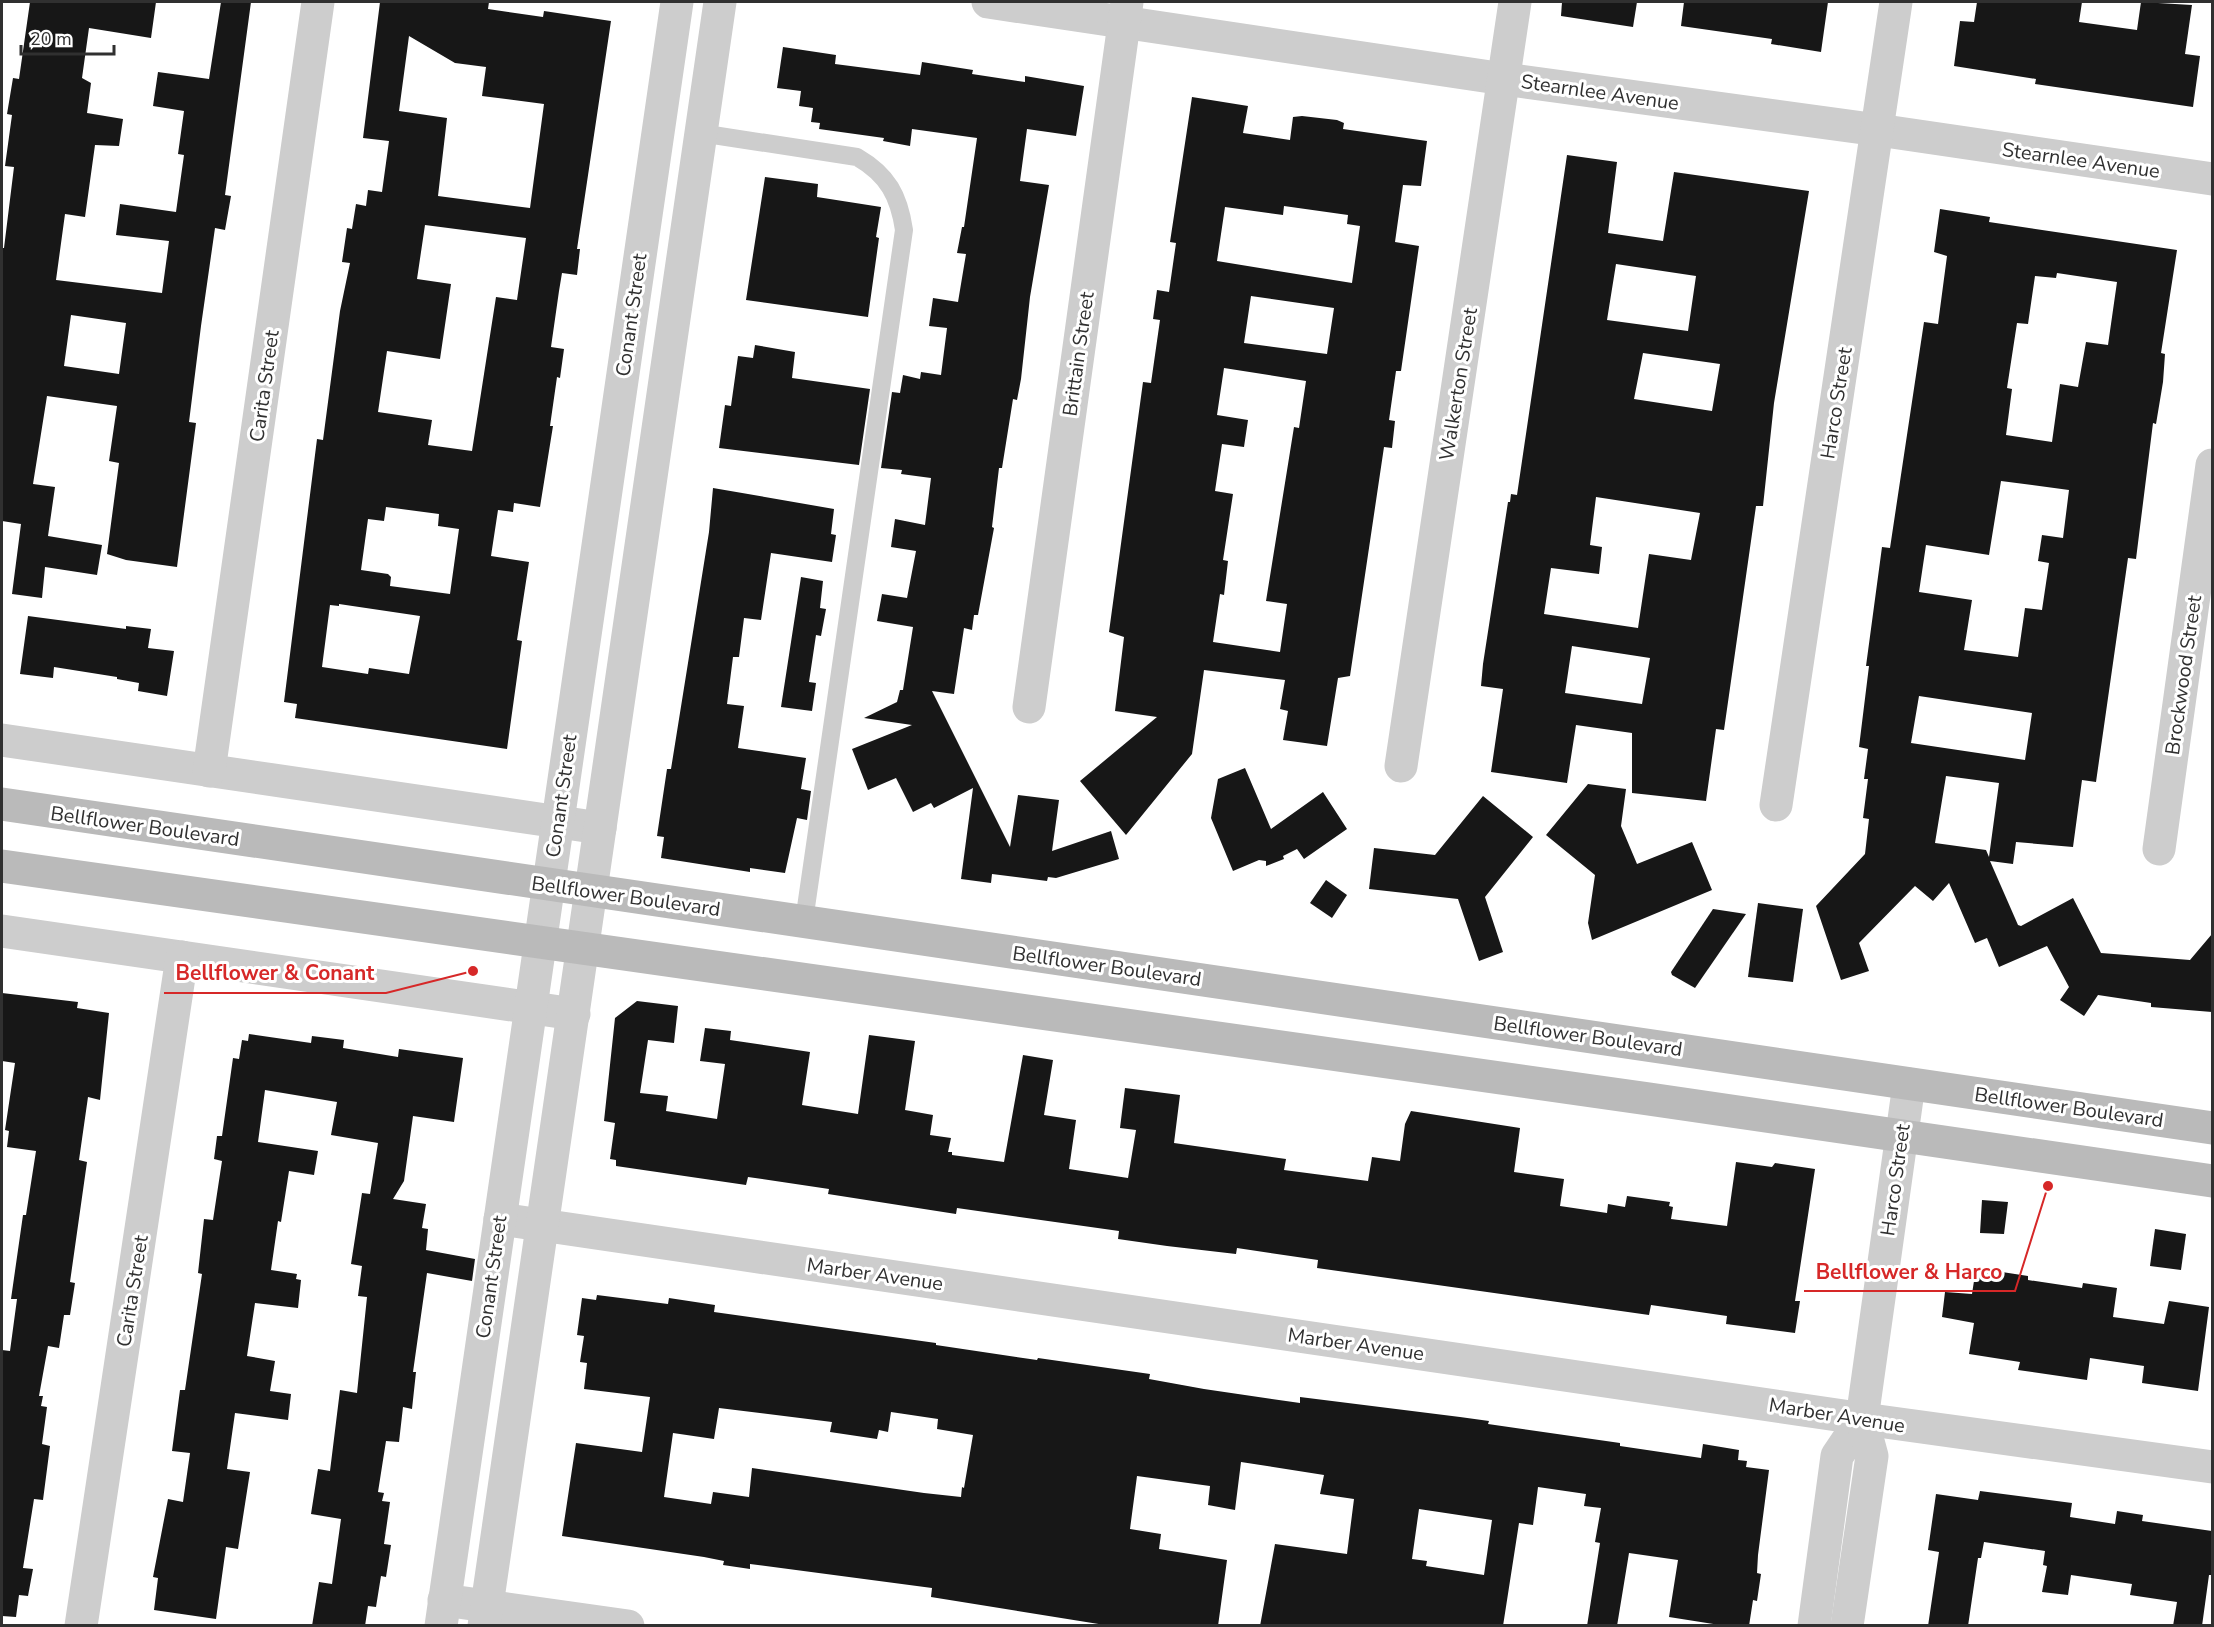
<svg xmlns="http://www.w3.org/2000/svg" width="2214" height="1627" font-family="'Nunito Sans',sans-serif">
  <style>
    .building { fill: #171717; fill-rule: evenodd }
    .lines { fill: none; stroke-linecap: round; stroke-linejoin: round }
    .service { stroke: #cdcdcd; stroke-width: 18 }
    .minor { stroke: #cdcdcd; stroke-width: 33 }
    .tertiary { stroke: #cdcdcd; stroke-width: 33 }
    .secondary { stroke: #bababa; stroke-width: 33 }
    .labels { text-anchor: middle; stroke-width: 6; stroke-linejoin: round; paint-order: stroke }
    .street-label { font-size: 20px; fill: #303030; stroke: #fff }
    .leader { fill: none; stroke: #d62828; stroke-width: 2 }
    .callout-dot { fill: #d62828; stroke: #fff; stroke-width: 2 }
    .callout-label { font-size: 21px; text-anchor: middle; font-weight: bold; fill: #d62828; stroke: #fff; stroke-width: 6; stroke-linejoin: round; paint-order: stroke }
  </style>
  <rect width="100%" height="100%" fill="#fff"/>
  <g class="building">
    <path d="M30,2H156L151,38L89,28L82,78L91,83L87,113L123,119L119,146L95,145L85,217L65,214L56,280L162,293L169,241L116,235L120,204L176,212L184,155L178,154L184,111L153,106L158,72L209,79L221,2H251L225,195L231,196L225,230L215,228L201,326L189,422L196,423L177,567L126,560L107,554L119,463L109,461L117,406L47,396L33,484L55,487L48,536L102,545L97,575L45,567L42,598L12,594L21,524L2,521V248H4L14,167L5,166L12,115L7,114L13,78L19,79ZM71,315L126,323L119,374L64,366Z"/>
    <path d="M380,2H489L488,9L543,17L544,11L611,21L577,249H580L577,275L562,273L559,291L551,347L564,349L560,378L557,377L550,426H553L540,507L514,503L513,512L498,510L491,556L529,562L517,640L522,641L507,749L295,718L297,704L284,702L317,439L323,440L340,311L350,263L342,262L347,228L352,229L356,204L366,206L368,190L382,192L389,141L363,138ZM409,36L455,63L486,67L482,96L544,104L530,208L438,196L447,118L399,111ZM425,225L526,238L517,300L496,297L472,451L428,445L432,420L378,412L387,351L440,359L451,284L417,279ZM386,507L439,514L438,526L459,529L450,594L390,586L391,577L388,574L361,570L368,519L384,521ZM339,604L420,616L409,674L369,668L368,674L322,667L330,605L339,606Z"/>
    <polygon points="1562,2 1637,2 1633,27 1561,16"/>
    <polygon points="1684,2 1828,2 1821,52 1771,44 1772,39 1681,26"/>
    <polygon points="1977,2 2082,2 2079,22 2137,30 2141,2 2192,5 2185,54 2200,56 2193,107 2035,84 2036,79 1954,66 1960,21 1974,22"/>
    <polygon points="783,47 836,55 835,64 920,75 922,62 973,70 972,74 1025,82 1025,76 1084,86 1076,136 1027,129 1020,181 1049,185 1030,297 1021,379 1017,400 1013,399 1002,468 999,468 992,527 994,528 978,615 974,615 972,630 964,628 954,694 932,691 1010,847 1018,795 1059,800 1052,851 1111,831 1119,859 1056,878 1048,877 1047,881 992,874 991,883 961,879 973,788 934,808 931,803 913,812 896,778 868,790 852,749 912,725 864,718 897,702 900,690 903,690 913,627 877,621 882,594 907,598 916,551 891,547 895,519 925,525 931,478 901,474 902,470 881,468 892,392 900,393 903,375 920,379 921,372 941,375 947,328 929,326 933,298 958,302 966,254 957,253 962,227 964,227 977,138 912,129 910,146 883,141 884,138 819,129 820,123 811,122 813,108 799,106 801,91 777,88"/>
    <path d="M1192,97L1248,106L1243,133L1290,140L1293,117L1302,116L1337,120L1344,123L1343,129L1427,141L1421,186L1403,185L1395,242L1419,246L1401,371H1396L1389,420L1395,421L1392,448L1384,447L1350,676L1338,678L1327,746L1283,740L1288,711L1280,709L1285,680L1204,670L1192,754L1126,835L1080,781L1157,717L1115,711L1124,637L1109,632L1143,382L1151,383L1160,320L1153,319L1157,290L1169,292L1176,243L1170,242ZM1284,206L1348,215L1347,224L1360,226L1352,283L1217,261L1225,207L1283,215ZM1251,296L1334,308L1327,354L1244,343ZM1224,368L1306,381L1299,428L1294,427L1266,601L1287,604L1280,652L1213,642L1220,594L1224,595L1228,561L1223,560L1233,494L1215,491L1222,444L1244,447L1248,420L1217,415Z"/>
    <path d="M1567,155L1617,162L1608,233L1663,241L1674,172L1809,191L1774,403L1763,506H1756L1724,730L1716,729L1706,801L1632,793V733L1576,725L1567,783L1491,772L1503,689L1481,686L1483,664L1508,502H1510L1511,494L1517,495ZM1616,264L1696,276L1688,331L1607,320ZM1643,353L1720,364L1712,411L1634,399ZM1596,497L1700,513L1691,560L1649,554L1638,628L1544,614L1551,568L1599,574L1602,547L1590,545ZM1572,646L1650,658L1642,704L1565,693Z"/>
    <polygon points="765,177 818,184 817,197 881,207 876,237 879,238 868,317 746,300"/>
    <path d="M1940,209L1990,217L1989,222L2177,250L2161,353L2165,354L2163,382L2156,424L2153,423L2136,559L2128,558L2096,782L2082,780L2073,847L2016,842L2013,864L1990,861L2018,925L2021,926L2073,898L2101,953L2190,960L2212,934V1012L2151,1007V1003L2098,995L2084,1016L2060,1000L2069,987L2047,946L1999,967L1987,938L1975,943L1949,883L1933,901L1915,886L1859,943L1869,971L1841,980L1816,906L1865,854L1869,819L1863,818L1868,779H1864L1868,749L1859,747L1869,666H1866L1882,547L1890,548L1924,322L1938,324L1947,256L1934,252ZM2057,273L2117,282L2108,345L2086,342L2078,387L2060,384L2052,442L2006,435L2012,389L2007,388L2017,323L2028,324L2035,276L2056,278ZM2001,481L2069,490L2063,538L2042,535L2038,561L2049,563L2042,610L2025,608L2018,657L1964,650L1972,600L1919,592L1926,545L1989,555ZM1919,696L2032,713L2025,760L1911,743ZM1946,776L1999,783L1989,857L1986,850L1935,843Z"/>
    <polygon points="755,345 795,352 792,378 870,389 859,465 719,448 725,405 731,406 738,356 753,358"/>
    <polygon points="713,488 834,509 831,534 836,535 832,562 771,553 761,620 744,618 739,657 733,657 727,704 744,706 738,748 806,758 801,789 811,791 807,820 797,818 785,873 750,868 750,872 661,858 664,837 657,836 667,769 671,769 709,532"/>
    <polygon points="801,577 823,581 820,608 826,609 821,636 816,635 809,682 816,683 812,711 781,707"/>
    <polygon points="28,616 126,629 126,626 151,629 148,648 174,651 167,696 138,691 139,683 117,679 117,677 54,667 53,678 20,674"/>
    <polygon points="1245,768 1271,829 1323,792 1347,829 1304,859 1297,849 1283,856 1284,859 1266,866 1266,861 1259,860 1233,871 1211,818 1218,779"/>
    <polygon points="1588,784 1626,789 1621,826 1637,864 1692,842 1712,890 1592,940 1588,923 1595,875 1546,835"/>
    <polygon points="1483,796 1533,837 1485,897 1503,952 1479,961 1458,899 1369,889 1374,848 1435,855"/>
    <polygon points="1326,880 1347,895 1332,918 1310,903"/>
    <polygon points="1758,903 1803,909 1793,982 1748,977"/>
    <polygon points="1713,909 1746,914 1695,988 1672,975 1671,972"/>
    <polygon points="2,993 78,1002 77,1008 109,1013 100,1100 88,1097 79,1160 87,1162 70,1282 75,1283 70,1315 64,1315 59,1348 48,1346 39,1396 43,1396 41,1406 47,1407 42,1444 50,1446 43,1500 34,1499 23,1568 33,1569 28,1596 19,1595 16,1617 2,1616 2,1350 10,1351 17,1299 11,1299 23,1215 26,1215 36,1151 7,1147 9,1131 5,1130 15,1063 2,1061"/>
    <polygon points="637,1001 678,1006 674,1043 648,1040 640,1093 668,1096 666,1111 717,1119 725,1064 700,1061 705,1028 731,1031 730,1040 810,1052 802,1105 858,1114 869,1035 915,1041 905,1110 933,1115 930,1135 951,1138 948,1152 952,1152 952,1155 1004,1162 1023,1055 1053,1060 1044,1115 1076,1120 1069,1169 1128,1178 1136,1130 1120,1128 1125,1088 1180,1095 1174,1143 1286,1159 1284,1170 1368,1181 1372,1157 1400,1161 1405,1124 1411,1111 1520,1128 1514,1172 1564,1179 1560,1206 1607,1213 1608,1204 1625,1207 1627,1196 1670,1202 1669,1206 1673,1207 1671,1219 1727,1226 1736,1162 1772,1167 1775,1163 1815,1169 1795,1301 1800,1301 1795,1333 1726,1324 1727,1316 1651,1305 1649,1315 1317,1268 1318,1260 1237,1248 1236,1254 1167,1246 1118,1239 1119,1231 957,1208 956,1214 828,1194 829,1189 748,1177 746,1185 616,1166 616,1160 610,1159 615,1123 604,1121 615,1018"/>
    <polygon points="249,1034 311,1043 312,1036 344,1040 343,1048 398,1057 399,1049 463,1058 454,1122 413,1116 404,1181 393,1199 426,1204 422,1228 428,1229 426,1250 475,1259 472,1281 427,1273 413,1372 416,1372 412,1409 403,1407 399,1442 386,1441 378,1492 384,1493 382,1501 390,1502 384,1544 391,1545 386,1577 381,1576 376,1607 368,1606 365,1626 312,1626 319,1582 332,1584 341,1519 311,1514 318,1469 330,1471 340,1390 357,1393 367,1297 358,1296 362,1266 351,1264 362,1193 370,1194 378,1143 331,1135 337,1102 265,1090 258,1142 318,1151 314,1175 289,1171 281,1222 278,1221 271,1270 297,1274 296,1279 301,1280 298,1308 255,1303 247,1356 275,1361 270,1391 291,1394 288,1420 235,1413 227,1469 250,1472 238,1549 226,1547 216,1619 154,1610 158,1578 153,1577 168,1499 183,1502 190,1453 172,1451 180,1390 185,1390 202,1274 198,1273 204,1219 213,1220 222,1161 214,1159 217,1136 222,1136 233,1058 239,1059 242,1040 248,1041"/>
    <polygon points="1982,1200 2008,1202 2004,1234 1980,1233"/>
    <polygon points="2155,1229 2186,1234 2181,1270 2150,1266"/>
    <polygon points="1976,1268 2028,1276 2028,1280 2082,1288 2083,1283 2117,1288 2113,1317 2164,1324 2169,1301 2209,1307 2198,1391 2142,1383 2144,1366 2090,1358 2087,1380 2018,1370 2020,1362 1969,1354 1974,1323 1942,1317 1945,1292 1972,1294"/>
    <path d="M597,1295L668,1304L669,1298L715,1305L714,1312L936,1343V1345L1037,1360L1038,1358L1150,1374L1149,1379L1204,1389L1300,1403V1397L1460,1417L1489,1421L1488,1424L1620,1443V1446L1701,1458L1703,1444L1739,1450L1738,1460L1747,1461L1746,1467L1769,1470L1758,1555L1757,1573L1761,1574L1757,1601L1753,1600L1749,1626H1726L1669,1617L1678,1560L1629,1553L1617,1626H1587L1600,1543L1595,1542L1601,1508L1584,1506L1586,1494L1538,1487L1533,1525L1519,1523L1503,1626H1260L1275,1544L1347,1554L1354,1499L1320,1494L1324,1475L1241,1462L1235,1510L1208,1505L1210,1486L1137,1476L1130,1529L1161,1534L1159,1549L1227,1560L1218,1626H1111L931,1597L932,1588L750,1564V1569L723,1565L724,1561L704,1557L562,1536L576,1443L642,1452L650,1397L584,1389L587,1363L580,1362L584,1336L577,1335L582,1298L596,1300ZM719,1408L832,1422L830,1432L877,1439L879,1430L888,1432L891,1412L938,1419L937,1429L973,1435L964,1488L962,1487L961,1497L924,1493L752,1468L749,1497L713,1492L711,1504L664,1497L673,1433L714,1439ZM1419,1509L1492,1520L1484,1575L1426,1566L1427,1561L1412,1559Z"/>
    <polygon points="1980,1491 2072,1503 2070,1517 2115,1524 2117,1511 2143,1515 2142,1521 2212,1531 2212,1575 2209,1575 2202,1626 2173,1626 2177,1602 2130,1595 2132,1584 2071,1575 2068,1595 2042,1592 2047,1566 2043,1565 2045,1551 1984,1542 1981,1558 1978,1558 1968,1626 1928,1626 1939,1552 1928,1550 1936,1494 1978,1500"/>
  </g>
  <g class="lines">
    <path class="service" d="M700,133L857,157C888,175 899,196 904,230L804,921"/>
    <g class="minor">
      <polyline points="988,2 1504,79 1878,130 2212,179"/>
      <polyline points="1029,707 1127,2"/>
      <polyline points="2,740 600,828"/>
      <polyline points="1401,766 1515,2"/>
      <polyline points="209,771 318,2"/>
      <polyline points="1776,805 1896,2"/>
      <polyline points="2159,849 2212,465"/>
      <polyline points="2,931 574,1014"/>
      <polyline points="500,1219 1878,1421 2212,1467"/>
      <polyline points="444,1600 628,1626"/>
      <polyline points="81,1626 182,957"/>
      <polyline points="1814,1626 1837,1456 1862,1419"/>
      <polyline points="1847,1626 1872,1456 1862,1419 1909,1084"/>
    </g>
    <g class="tertiary">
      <polyline points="441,1626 677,2"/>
      <polyline points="484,1626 720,2"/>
    </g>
    <g class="secondary">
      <polyline points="2,804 2212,1128"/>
      <path d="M2,866C738,974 1476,1071 2212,1181"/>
    </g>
  </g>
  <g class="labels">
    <g class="street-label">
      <text transform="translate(1600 92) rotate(8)" y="7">Stearnlee Avenue</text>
      <text transform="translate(2081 160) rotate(8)" y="7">Stearnlee Avenue</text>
      <text transform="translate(631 315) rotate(-82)" y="7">Conant Street</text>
      <text transform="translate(1078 354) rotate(-82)" y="7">Brittain Street</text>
      <text transform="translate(1458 384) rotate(-81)" y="7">Walkerton Street</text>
      <text transform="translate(264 386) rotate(-82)" y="7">Carita Street</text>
      <text transform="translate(1836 403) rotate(-81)" y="7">Harco Street</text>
      <text transform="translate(2183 675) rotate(-82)" y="7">Brockwood Street</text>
      <text transform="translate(561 796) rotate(-82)" y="7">Conant Street</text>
      <text transform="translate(145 826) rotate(8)" y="7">Bellflower Boulevard</text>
      <text transform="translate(626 896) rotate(8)" y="7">Bellflower Boulevard</text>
      <text transform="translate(1107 966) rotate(8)" y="7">Bellflower Boulevard</text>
      <text transform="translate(1588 1036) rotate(8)" y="7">Bellflower Boulevard</text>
      <text transform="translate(2069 1107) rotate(8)" y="7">Bellflower Boulevard</text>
      <text transform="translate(1895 1180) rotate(-82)" y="7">Harco Street</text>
      <text transform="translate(875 1274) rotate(8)" y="7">Marber Avenue</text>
      <text transform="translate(491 1277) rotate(-82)" y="7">Conant Street</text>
      <text transform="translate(132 1291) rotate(-81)" y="7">Carita Street</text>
      <text transform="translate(1356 1344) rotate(8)" y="7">Marber Avenue</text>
      <text transform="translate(1837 1415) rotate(9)" y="7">Marber Avenue</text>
    </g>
  </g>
  <path class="leader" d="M473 971L386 993H164M2048 1186L2015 1291H1804"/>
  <g class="callout-dot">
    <circle cx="473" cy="971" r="6"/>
    <circle cx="2048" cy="1186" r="6"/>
  </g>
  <g class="callout-label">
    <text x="275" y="980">Bellflower &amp; Conant</text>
    <text x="1909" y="1279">Bellflower &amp; Harco</text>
  </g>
  <rect width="2214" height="1627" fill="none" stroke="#303030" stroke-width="6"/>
  <path d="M21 45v9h93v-9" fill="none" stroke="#303030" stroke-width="3"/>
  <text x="30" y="45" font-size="18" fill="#303030" stroke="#ffffff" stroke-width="4.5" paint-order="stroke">20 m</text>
</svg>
